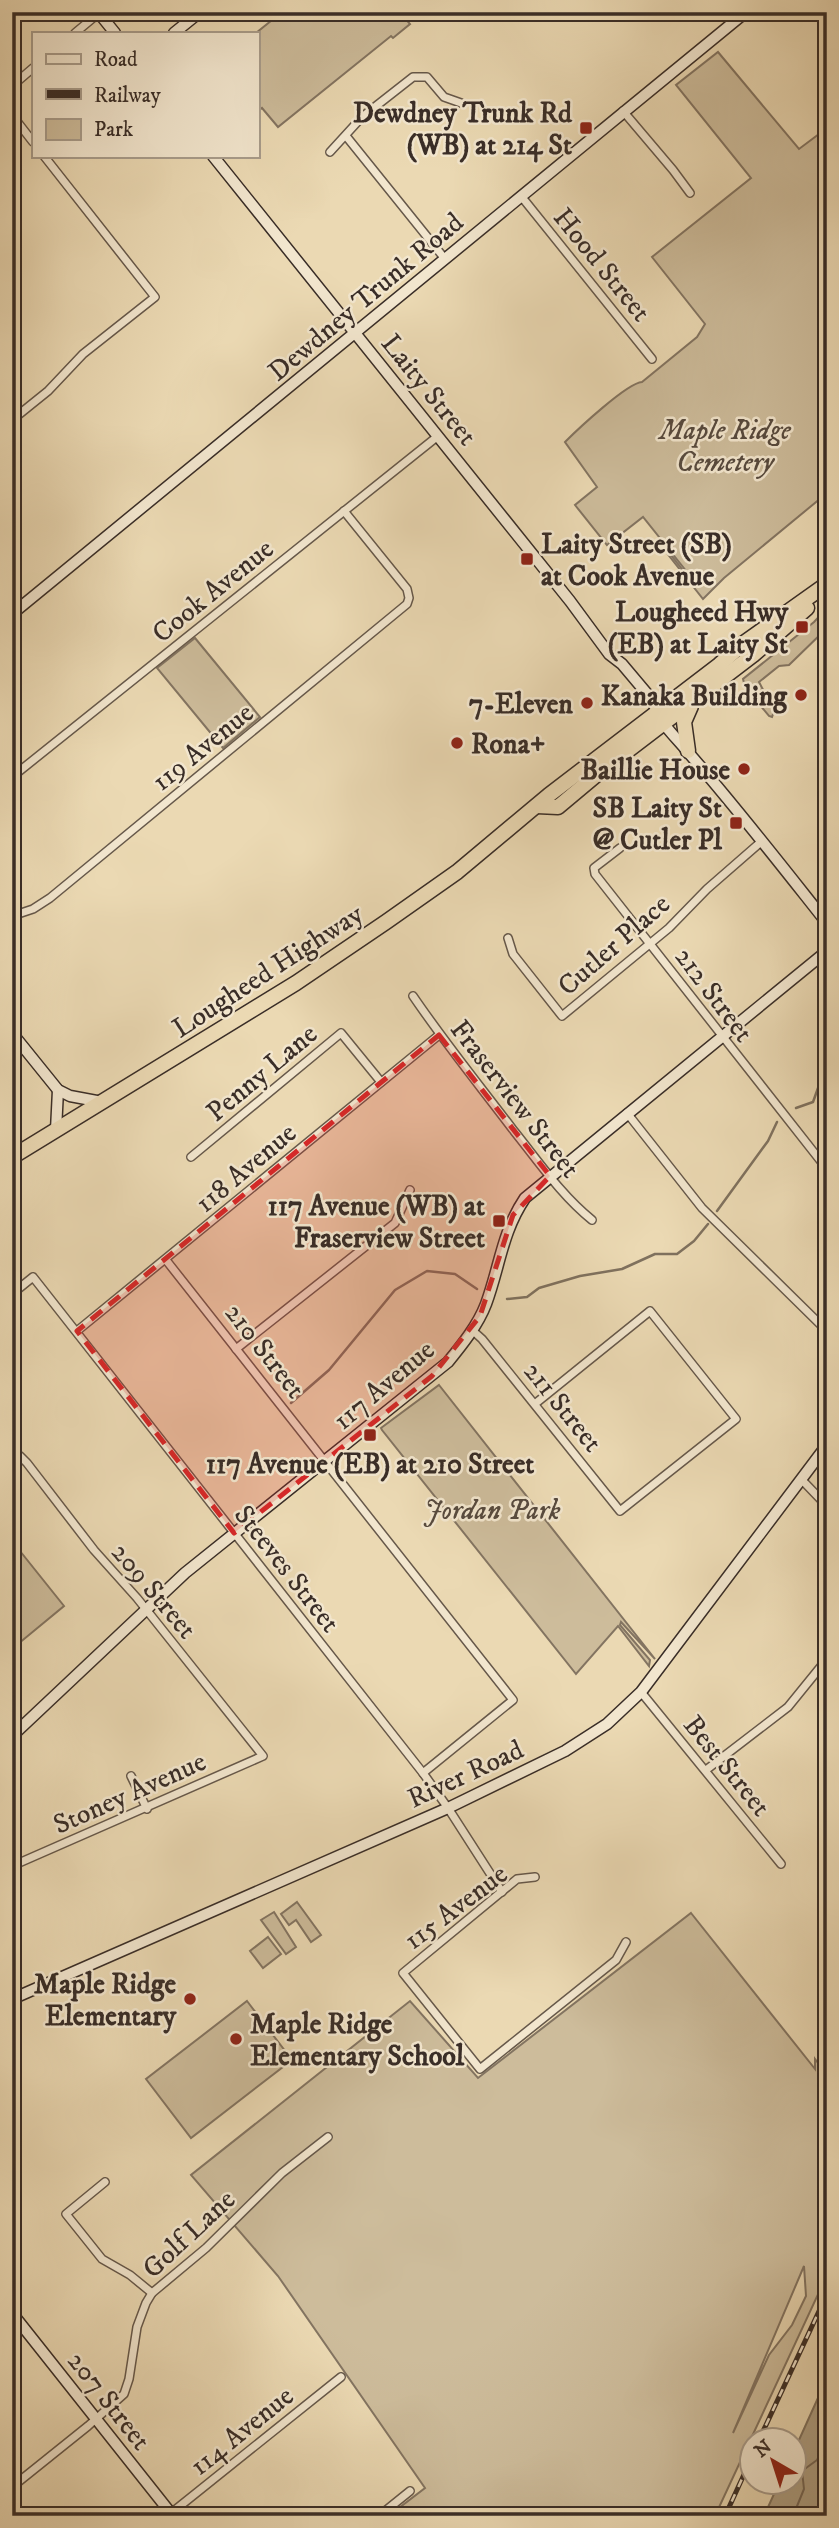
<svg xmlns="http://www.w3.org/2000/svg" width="839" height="2528" font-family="'IM FELL DW Pica',serif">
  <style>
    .green { fill: #cdbc9b; stroke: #837461; stroke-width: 2; fill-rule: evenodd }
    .water { fill: #ae9f83; stroke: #7f715e; stroke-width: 2 }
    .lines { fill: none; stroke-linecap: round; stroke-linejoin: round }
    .shore { stroke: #746655; stroke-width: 2 }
    .stream { stroke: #7f715e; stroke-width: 2.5 }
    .street-casing { stroke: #66584a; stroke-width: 10 }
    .secondary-casing { stroke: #392d27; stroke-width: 13 }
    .highway-casing { stroke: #392d27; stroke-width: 17 }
    .street { stroke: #f2e6ce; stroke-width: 7 }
    .secondary { stroke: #f2e6ce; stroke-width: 10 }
    .highway { stroke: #ebd9b3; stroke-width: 14 }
    .rail-casing { stroke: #392d27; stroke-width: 5 }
    .rail { stroke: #f2e6ce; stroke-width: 2.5; stroke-dasharray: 8; stroke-linecap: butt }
    .marked { fill: #d62828; fill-opacity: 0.2; stroke: #d62828; stroke-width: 5; stroke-dasharray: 14 9; stroke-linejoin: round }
    .poi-dot { fill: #8f2418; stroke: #f2e6ce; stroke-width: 2.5 }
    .labels { text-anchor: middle; stroke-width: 5; stroke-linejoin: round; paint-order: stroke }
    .poi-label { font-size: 28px; font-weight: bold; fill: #392d27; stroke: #f2e6ce; text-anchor: end }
    .street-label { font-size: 28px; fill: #392d27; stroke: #f2e6ce }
    .park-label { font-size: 28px; font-style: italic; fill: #574a3e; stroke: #f2e6ce }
  </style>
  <rect width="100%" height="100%" fill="#ebd9b3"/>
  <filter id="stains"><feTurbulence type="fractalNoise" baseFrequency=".00286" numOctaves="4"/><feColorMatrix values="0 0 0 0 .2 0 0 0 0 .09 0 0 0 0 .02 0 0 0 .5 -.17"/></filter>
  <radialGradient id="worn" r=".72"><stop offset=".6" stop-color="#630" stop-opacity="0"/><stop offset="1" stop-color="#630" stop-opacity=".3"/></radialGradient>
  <g class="green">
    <polygon points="282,12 400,12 410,24 393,38 391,36 278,127 262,108 257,112 256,33"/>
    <path d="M718,52L799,149L827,128V493L724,578L703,599L666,552L667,550L682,569L687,572L643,517L607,545L575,505L597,487L565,442C577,430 627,383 642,382L697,337L705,324L652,257L751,178L676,85Z"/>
    <polygon points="827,608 827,628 789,665 779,666 759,682 774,711 772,717 769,716 745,687 743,679 814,622"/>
    <polygon points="195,638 260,717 223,748 157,668"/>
    <polygon points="439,1385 655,1659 621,1622 620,1625 650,1660 649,1666 618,1626 576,1674 382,1430 381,1428"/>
    <polygon points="12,1541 64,1606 12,1649"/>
    <polygon points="297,1902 321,1935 311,1942 296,1920 289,1925 281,1914"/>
    <polygon points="274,1912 296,1947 286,1954 261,1920"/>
    <path d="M691,1913L815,2069V2059L827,2075V2275L715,2516H406L399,2508L425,2488L278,2276L191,2175L410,2001L478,2078ZM804,2266L806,2296L792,2325L769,2355L733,2433Z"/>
    <polygon points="268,1937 281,1954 263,1968 250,1951"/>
    <polygon points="247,2001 292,2060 191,2138 146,2079"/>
  </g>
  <polygon class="water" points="827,2378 827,2516 764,2516 779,2483 794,2482 794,2451"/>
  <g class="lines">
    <polyline class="shore" points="793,2516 804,2489 802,2471 817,2460 827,2441"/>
    <g class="stream">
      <polyline points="796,1108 813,1102 827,1063"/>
      <polyline points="717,1211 768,1141 777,1122"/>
      <polyline points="507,1299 527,1297 539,1288 580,1276 622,1269 655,1254 677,1254 694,1241 708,1224"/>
      <polyline points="291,1403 329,1370 395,1290 427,1271 455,1274 477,1289"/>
    </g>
    <defs>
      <g id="street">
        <polyline points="75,33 99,13"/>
        <polyline points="12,86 33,68"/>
        <polyline points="623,111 673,170 690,193"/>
        <polyline points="12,115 33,142"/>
        <polyline points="346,136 445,259"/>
        <polyline points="330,152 362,117 413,77 427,77 444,97 461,103"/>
        <polyline points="521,196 652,359"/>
        <polyline points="12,420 48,391 83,354 155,297 44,156"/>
        <polyline points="12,777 438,436"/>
        <polyline points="620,848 594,868 595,874 827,1169"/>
        <polyline points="12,916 33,909 50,898 407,604 409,598 407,589 344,511"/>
        <polyline points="508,938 513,954 562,1016 669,928 707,889 762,841"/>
        <path d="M413,996C445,1043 480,1086 514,1131C539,1162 561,1195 592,1220"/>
        <polyline points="627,1113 702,1208 827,1331"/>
        <polyline points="191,1157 341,1033 381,1082"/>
        <polyline points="166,1260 513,1700 423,1773"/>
        <polyline points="12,1294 33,1277 423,1773 448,1808 502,1892"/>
        <polyline points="472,1330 482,1339 620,1511 736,1419 650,1311 536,1403"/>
        <polyline points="77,1331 439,1035"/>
        <polyline points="236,1349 395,1223 410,1190"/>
        <polyline points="12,1453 20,1456 27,1463 94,1550 137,1598 263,1756 12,1866"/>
        <polyline points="802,1480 827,1506"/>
        <polyline points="641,1692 781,1864"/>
        <polyline points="706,1770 788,1707 827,1659"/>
        <polyline points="131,1776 147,1809"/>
        <polyline points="535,1877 517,1879 403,1973 480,2069 616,1960 626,1942"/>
        <polyline points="105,2182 66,2214 102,2259 130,2275 152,2293"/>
        <polyline points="12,2487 88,2426 124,2394 129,2379 137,2327 146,2303 152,2293 206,2248 282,2173 328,2137"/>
        <polyline points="170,2514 341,2377"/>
        <polyline points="379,2516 410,2491"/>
      </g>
      <g id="secondary">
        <polyline points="98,12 115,33"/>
        <polyline points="174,33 200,12"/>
        <path d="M213,156L570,601L609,654L622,664L654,702C655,719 677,738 687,751C736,807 781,865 827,923"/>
        <polyline points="12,614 746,12"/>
        <polyline points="12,1033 58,1090 70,1096 102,1102"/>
        <polyline points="56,1130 58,1090"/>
        <path d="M12,1736L185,1573L448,1362C462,1345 478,1325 486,1304C500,1266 502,1232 525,1198L827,951"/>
        <polyline points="12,1999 448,1808 565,1751 607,1724 641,1692 827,1445"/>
        <polyline points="12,2313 173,2516"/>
      </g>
      <g id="highway">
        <polyline points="688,751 684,722 691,706"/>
        <polyline points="537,806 558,807 601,771 753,655 807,608"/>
        <polyline points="12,1157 296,983 386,922 457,872 549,795 719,665 744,643 827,584"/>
      </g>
    </defs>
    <use href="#street" class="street-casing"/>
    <use href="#secondary" class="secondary-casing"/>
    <use href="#highway" class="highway-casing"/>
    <use href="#street" class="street"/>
    <use href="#secondary" class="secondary"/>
    <use href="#highway" class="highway"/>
    <defs>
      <g id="rail">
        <polyline points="759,2440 827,2294"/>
        <polyline points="725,2516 752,2457"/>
      </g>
    </defs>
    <use href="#rail" class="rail-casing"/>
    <use href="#rail" class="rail"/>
  </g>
  <path class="marked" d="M439,1035L550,1176L513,1215L480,1316L432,1376L234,1533L77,1331Z"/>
  <g class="poi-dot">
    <rect x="579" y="121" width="14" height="14" rx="3.5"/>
    <rect x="520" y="552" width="14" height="14" rx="3.5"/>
    <rect x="795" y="620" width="14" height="14" rx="3.5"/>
    <circle cx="801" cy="695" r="7"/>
    <circle cx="587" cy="703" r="7"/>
    <circle cx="457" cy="743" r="7"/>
    <circle cx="744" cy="769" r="7"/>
    <rect x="729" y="816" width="14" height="14" rx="3.5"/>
    <rect x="492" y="1214" width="14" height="14" rx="3.5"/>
    <rect x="363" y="1428" width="14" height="14" rx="3.5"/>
    <circle cx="190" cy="1999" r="7"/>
    <circle cx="236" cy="2039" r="7"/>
  </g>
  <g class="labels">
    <g class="poi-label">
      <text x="572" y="122">Dewdney Trunk Rd<tspan x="572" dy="32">(WB) at 214 St</tspan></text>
      <text x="541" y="553" text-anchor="start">Laity Street (SB)<tspan x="541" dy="32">at Cook Avenue</tspan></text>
      <text x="788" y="621">Lougheed Hwy<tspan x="788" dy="32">(EB) at Laity St</tspan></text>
      <text x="787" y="705">Kanaka Building</text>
      <text x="573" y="713">7-Eleven</text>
      <text x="471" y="753" text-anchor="start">Rona+</text>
      <text x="730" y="779">Baillie House</text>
      <text x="722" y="817">SB Laity St<tspan x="722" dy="32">@ Cutler Pl</tspan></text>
      <text x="485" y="1215">117 Avenue (WB) at<tspan x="485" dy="32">Fraserview Street</tspan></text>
      <text x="370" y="1473" text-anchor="middle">117 Avenue (EB) at 210 Street</text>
      <text x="176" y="1993">Maple Ridge<tspan x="176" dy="32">Elementary</tspan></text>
      <text x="250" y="2033" text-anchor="start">Maple Ridge<tspan x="250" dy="32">Elementary School</tspan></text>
    </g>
    <g class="street-label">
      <text transform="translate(603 264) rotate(51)" y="10">Hood Street</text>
      <text transform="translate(365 296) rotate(-40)" y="10">Dewdney Trunk Road</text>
      <text transform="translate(430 389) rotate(51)" y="10">Laity Street</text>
      <text transform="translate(212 590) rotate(-39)" y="10">Cook Avenue</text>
      <text transform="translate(202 746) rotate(-39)" y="10">119 Avenue</text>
      <text transform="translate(613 944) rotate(-41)" y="10">Cutler Place</text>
      <text transform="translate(267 970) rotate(-33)" y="10">Lougheed Highway</text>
      <text transform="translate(715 994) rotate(53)" y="10">212 Street</text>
      <text transform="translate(261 1072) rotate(-40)" y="10">Penny Lane</text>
      <text transform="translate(516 1098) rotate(52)" y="10">Fraserview Street</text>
      <text transform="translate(245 1167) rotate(-40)" y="10">118 Avenue</text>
      <text transform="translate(266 1350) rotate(52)" y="10">210 Street</text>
      <text transform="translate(383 1384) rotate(-40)" y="10">117 Avenue</text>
      <text transform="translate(564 1406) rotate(51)" y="10">211 Street</text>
      <text transform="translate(288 1568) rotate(52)" y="10">Steeves Street</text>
      <text transform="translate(155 1590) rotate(50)" y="10">209 Street</text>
      <text transform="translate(728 1765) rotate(51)" y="10">Best Street</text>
      <text transform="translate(465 1773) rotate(-25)" y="10">River Road</text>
      <text transform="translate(129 1792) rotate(-24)" y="10">Stoney Avenue</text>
      <text transform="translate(455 1906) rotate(-37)" y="10">115 Avenue</text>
      <text transform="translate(188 2233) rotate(-43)" y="10">Golf Lane</text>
      <text transform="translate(110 2400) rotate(52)" y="10">207 Street</text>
      <text transform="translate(241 2430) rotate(-39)" y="10">114 Avenue</text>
    </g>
    <g class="park-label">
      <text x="725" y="439">Maple Ridge<tspan x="725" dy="32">Cemetery</tspan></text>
      <text x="492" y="1519">Jordan Park</text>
    </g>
  </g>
  <rect width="839" height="2528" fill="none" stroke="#ebd9b3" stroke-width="42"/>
  <rect x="14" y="14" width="811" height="2500" fill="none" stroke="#392d27" stroke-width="3.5"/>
  <rect x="21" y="21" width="797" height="2486" fill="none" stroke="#392d27" stroke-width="2"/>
  <rect x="32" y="32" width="228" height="126" fill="#f2e6ce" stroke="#a89c8b" stroke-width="2"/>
  <rect x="46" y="54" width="35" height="10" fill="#f2e6ce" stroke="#a89c8b" stroke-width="2"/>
  <text x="94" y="66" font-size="21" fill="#392d27">Road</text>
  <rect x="46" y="89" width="35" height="10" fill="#392d27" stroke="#a89c8b" stroke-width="2"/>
  <text x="94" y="102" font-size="21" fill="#392d27">Railway</text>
  <rect x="46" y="119" width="35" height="21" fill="#cdbc9b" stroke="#a89c8b" stroke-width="2"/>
  <text x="94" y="136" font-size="21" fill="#392d27">Park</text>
  <g transform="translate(773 2461) rotate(321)"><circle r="33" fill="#f2e6ce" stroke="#a89c8b" stroke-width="2"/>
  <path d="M0-5L12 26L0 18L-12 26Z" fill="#8f2418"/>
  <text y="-10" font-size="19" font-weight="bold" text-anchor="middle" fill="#392d27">N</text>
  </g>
  <rect width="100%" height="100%" filter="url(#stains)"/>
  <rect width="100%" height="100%" fill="url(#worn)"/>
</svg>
